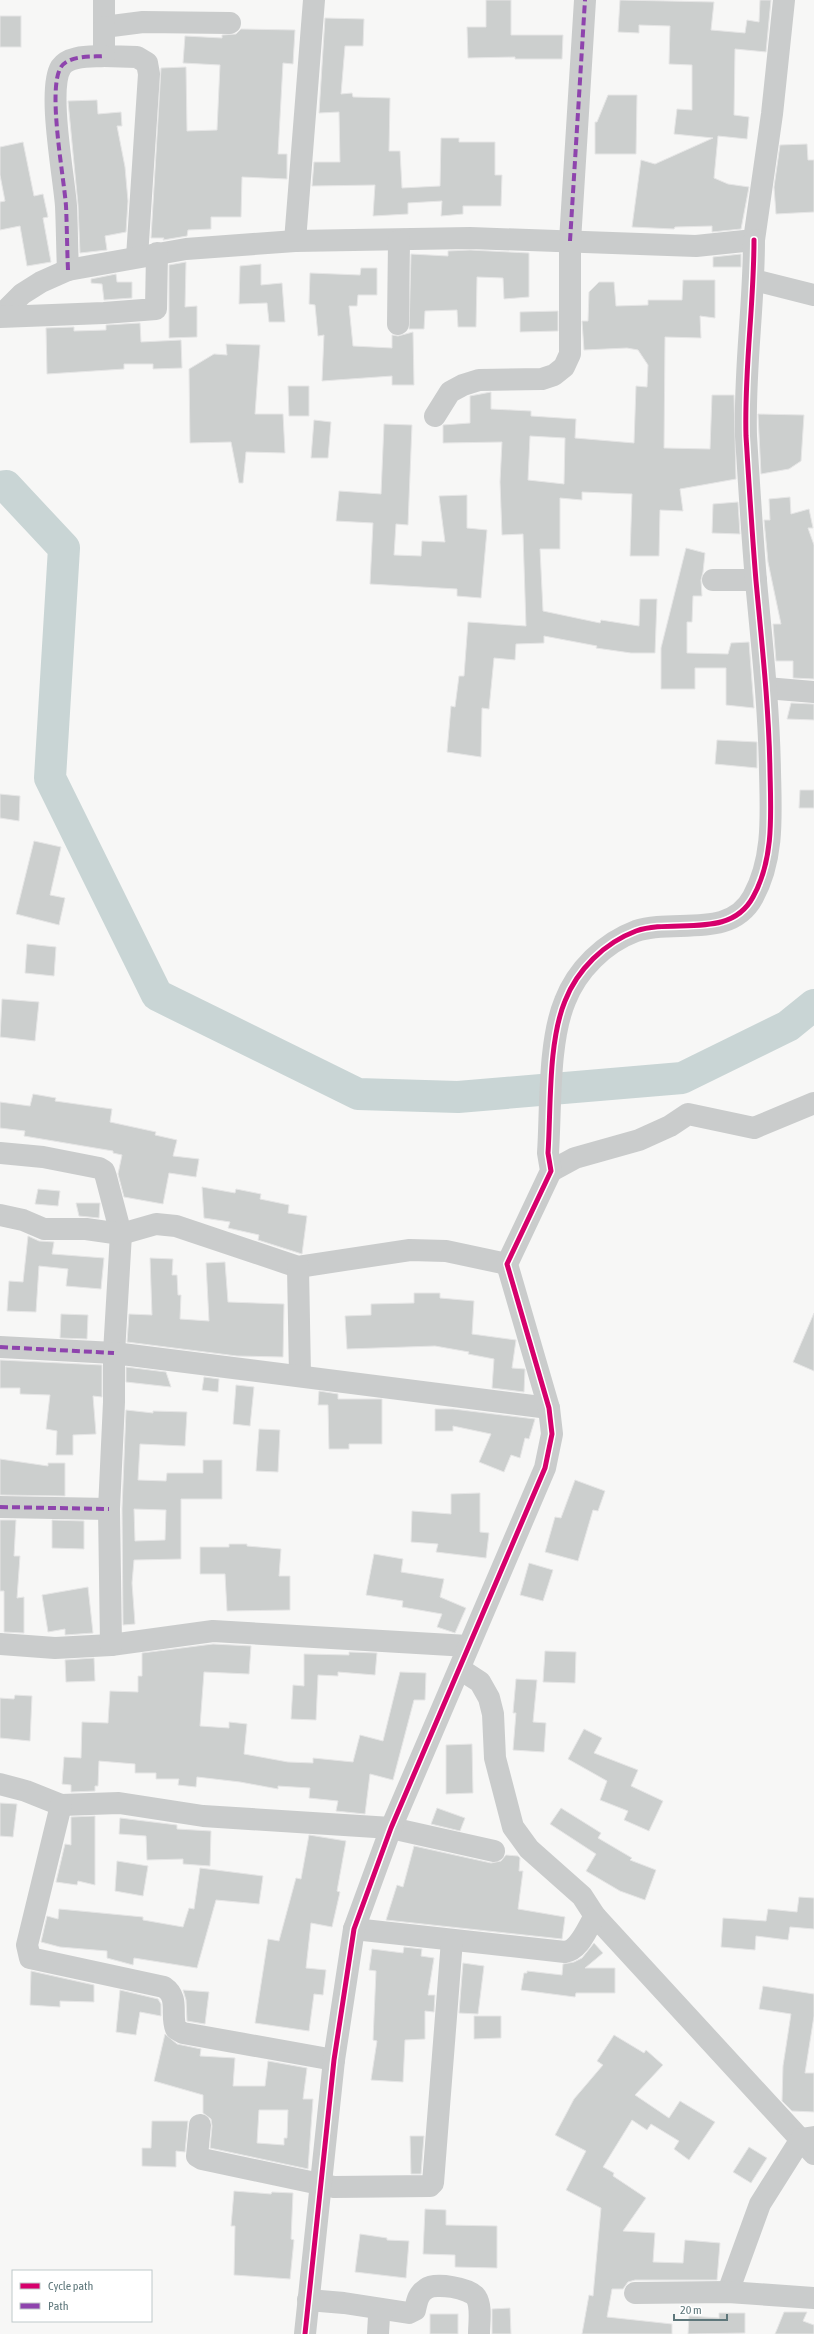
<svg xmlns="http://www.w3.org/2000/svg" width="814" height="2334" font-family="'Asap Condensed',sans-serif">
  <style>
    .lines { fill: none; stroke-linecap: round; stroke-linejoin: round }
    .river { stroke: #c9d5d5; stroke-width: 32 }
    .building { fill: #cccfce; stroke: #e6e6e6; fill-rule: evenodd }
    .minor { stroke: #cacccc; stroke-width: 22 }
    .quiet { stroke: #8e44ad; stroke-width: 4; stroke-dasharray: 8 4; stroke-linecap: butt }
    .cycleway-casing { stroke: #fff; stroke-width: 8 }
    .cycleway { stroke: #d6006c; stroke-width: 5 }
  </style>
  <rect width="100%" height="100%" fill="#f7f7f6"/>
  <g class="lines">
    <polyline class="river" points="0,487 6,486 64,548 50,778 157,995 358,1094 458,1097 682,1078 788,1026 814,1005"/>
  </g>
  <g class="building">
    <polygon points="486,0 511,0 511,35 563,35 562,59 515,59 515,57 468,58 467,27 486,27"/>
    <polygon points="620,0 714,2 711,30 745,33 747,20 759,22 760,0 771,0 766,52 735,49 734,115 749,117 747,139 718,136 714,178 728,184 749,187 741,229 712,232 712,226 675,227 674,229 632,227 641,160 655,164 713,138 674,134 677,109 692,110 692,65 669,64 670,26 639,25 639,33 618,32"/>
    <rect x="0" y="16" width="21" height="31"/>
    <polygon points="325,18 364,19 363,46 345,46 341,94 352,93 353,97 390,98 389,151 400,151 402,188 440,186 441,138 459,138 459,142 495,142 495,175 502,175 501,206 463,206 463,214 441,216 442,201 408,203 408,214 373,216 375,185 312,186 314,162 340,162 339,112 319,113"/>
    <polygon points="241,29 295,30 293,64 283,63 278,154 287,154 287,179 242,177 241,217 211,217 211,229 188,230 187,236 163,240 164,238 151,238 161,68 186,67 187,131 217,130 220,65 183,63 185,36 222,38 222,35 236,34"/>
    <polygon points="608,95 637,95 636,154 595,154 595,122 597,122"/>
    <polygon points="97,100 98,114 121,112 122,126 117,126 125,167 128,201 126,232 105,236 107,250 80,253 78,205 68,101"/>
    <polygon points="23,142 34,196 43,194 48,217 43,218 51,262 27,266 20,226 0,230 0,202 5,201 0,175 0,147"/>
    <polygon points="807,144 808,160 814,160 814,212 776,214 774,187 780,145"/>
    <polygon points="470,250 529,253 529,297 504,299 503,278 477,277 476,327 458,327 457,310 425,311 424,329 409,329 411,254 448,256 448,251"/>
    <polygon points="741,254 741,267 713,267 713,257"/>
    <polygon points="186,262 185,307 197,306 197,337 169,338 169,265"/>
    <polygon points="261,264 261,285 282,283 285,322 269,322 267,303 239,304 240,266"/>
    <polygon points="361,268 377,268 377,295 358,295 357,306 349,306 353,346 392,348 392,335 398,336 413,332 414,385 392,385 392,376 322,381 324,335 318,336 315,305 309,304 310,273 360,275"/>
    <polygon points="116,274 117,282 132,282 132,298 104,300 102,284 91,283 91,279"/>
    <path d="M683,280H715V318L700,316L701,338L665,337L664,448L710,449L712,395H734L736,479L680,489L683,511L660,510L659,556H630L632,494L582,492V500L560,498V549H540L543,611L600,623L601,620L639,626L640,599H657L655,653H631L596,648L597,646L544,636V643L516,644L515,660L494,658L489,709L482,708L481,757L447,752L451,706L455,707L459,676H464L468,622L526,626L523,534L502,535L500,482L502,442L443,443V425L470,423V396L491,392V409L531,411V416L576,419L575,438L634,443L636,386L647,387L648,365L638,350L627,348L584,350L582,321H588L589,292L599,282H614L616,306L648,305V300H682ZM530,436L565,438L564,484L528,480Z"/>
    <polygon points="558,311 558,331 520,332 520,312"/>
    <polygon points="140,323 141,342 181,340 182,368 153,369 153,364 124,364 124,369 47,374 46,328 74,327 74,331 106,330 106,325"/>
    <polygon points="226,344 260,345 255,414 283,414 285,453 246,452 243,483 239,483 231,442 190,443 189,369 214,354 227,355"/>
    <polygon points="288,386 309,386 309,416 289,416"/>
    <polygon points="758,414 804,415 801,461 789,469 761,474"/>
    <polygon points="314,420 331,422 328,458 311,458"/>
    <polygon points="384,424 412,425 408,525 396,524 394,555 421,556 422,541 445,542 439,496 467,495 467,528 487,530 481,598 457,596 457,589 370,584 373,523 336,521 339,491 381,494"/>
    <polygon points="790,497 791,514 809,509 813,528 808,528 814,545 814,679 793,678 793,661 776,661 773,624 781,624 768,562 764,520 770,520 769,499"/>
    <polygon points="738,502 740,534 712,533 713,504"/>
    <polygon points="686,548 705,553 703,572 701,580 702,596 693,596 692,622 687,622 687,653 728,654 731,643 749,642 754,708 726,705 726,668 695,668 695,689 661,689 661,648"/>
    <polygon points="791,703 814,704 814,720 787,719"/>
    <polygon points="717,740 757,742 757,768 715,764"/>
    <polygon points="800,790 814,790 814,808 799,808"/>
    <polygon points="0,794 20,796 19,821 0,818"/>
    <polygon points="34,841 61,847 50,895 65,898 59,925 16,914"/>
    <polygon points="27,944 56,947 54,976 25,973"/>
    <polygon points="2,999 39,1002 35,1041 0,1037"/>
    <polygon points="33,1094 56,1098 55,1101 112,1109 110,1122 156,1132 155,1135 177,1140 173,1156 199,1159 196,1177 169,1173 163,1204 124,1197 118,1174 122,1155 113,1153 113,1151 24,1136 25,1131 0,1128 0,1102 30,1106"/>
    <polygon points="202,1187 235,1193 236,1189 261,1194 260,1199 289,1205 288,1213 307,1216 302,1254 258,1240 259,1235 228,1228 230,1222 204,1218"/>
    <polygon points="38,1189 60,1191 58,1206 35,1204"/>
    <polygon points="76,1203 100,1203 99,1218 79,1216"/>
    <polygon points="28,1236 39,1241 54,1242 52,1254 104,1258 101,1289 66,1286 68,1269 39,1266 36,1312 7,1311 9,1281 23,1282"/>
    <polygon points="150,1258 173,1259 172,1275 177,1275 178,1295 181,1295 180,1319 209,1321 206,1263 225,1262 228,1302 284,1304 283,1357 237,1356 127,1342 129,1314 152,1315"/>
    <polygon points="414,1293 440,1293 440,1298 474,1301 472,1334 516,1340 512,1368 525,1369 524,1392 492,1388 494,1359 468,1354 469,1352 435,1346 347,1349 345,1316 371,1315 371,1304 414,1303"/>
    <polygon points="814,1313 814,1371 793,1362"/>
    <polygon points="61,1314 88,1315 87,1339 60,1338"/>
    <polygon points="0,1360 102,1365 102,1397 93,1396 96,1434 73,1435 73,1455 56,1455 57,1431 46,1429 50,1395 20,1394 20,1388 0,1388"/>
    <polygon points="126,1367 166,1372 171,1387 126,1382"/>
    <polygon points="204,1377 219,1379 218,1392 202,1390"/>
    <polygon points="236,1385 254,1387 250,1426 233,1424"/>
    <polygon points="319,1391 338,1394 338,1399 382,1399 382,1444 349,1444 349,1449 329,1449 328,1405 318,1405"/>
    <polygon points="435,1409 453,1409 535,1419 529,1439 525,1438 520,1458 511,1455 504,1472 479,1462 491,1434 453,1426 453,1431 435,1431"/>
    <path d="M126,1410L153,1413V1411L187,1412L185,1446L140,1444L138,1480L166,1481L167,1473H203V1460H222V1499H181V1559L134,1560L132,1583L135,1624L123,1625L122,1509ZM134,1509L166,1510L165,1540L135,1541Z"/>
    <polygon points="259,1429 280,1430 278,1472 256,1471"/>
    <polygon points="0,1459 48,1466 48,1463 65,1463 65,1496 0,1495"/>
    <polygon points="575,1480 605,1491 598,1511 593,1510 578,1561 545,1552 555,1517 561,1518"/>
    <polygon points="480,1493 480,1532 489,1533 486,1558 436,1552 438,1544 411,1542 412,1511 451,1514 451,1494"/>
    <polygon points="0,1520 16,1520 14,1556 20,1556 17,1598 24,1597 24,1633 4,1632 4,1591 0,1591"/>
    <polygon points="52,1520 84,1521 84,1549 52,1548"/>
    <polygon points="229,1544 247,1544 247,1546 281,1549 279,1576 290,1576 290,1610 227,1611 225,1574 200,1574 200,1547 229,1547"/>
    <polygon points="374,1554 403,1559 401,1572 444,1579 440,1597 466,1608 455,1633 437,1627 442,1614 402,1607 403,1601 366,1595"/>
    <polygon points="529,1563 553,1570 543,1601 520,1595"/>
    <polygon points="88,1587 93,1633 65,1635 65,1629 48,1632 42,1595"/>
    <polygon points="213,1644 251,1646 249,1674 204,1672 200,1726 229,1728 229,1722 247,1724 244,1754 288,1762 313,1763 313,1758 353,1762 360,1735 383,1741 400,1672 426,1673 425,1700 414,1700 393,1780 370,1774 365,1814 336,1811 338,1801 309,1798 310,1788 278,1786 278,1789 240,1782 197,1777 196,1787 178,1785 179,1779 156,1779 156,1773 135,1773 135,1764 99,1761 98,1786 95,1786 95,1791 71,1792 71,1785 62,1784 64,1757 81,1758 82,1722 108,1723 110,1691 138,1692 138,1676 142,1676 142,1653"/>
    <polygon points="545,1651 576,1652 575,1683 543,1682"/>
    <polygon points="349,1652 377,1653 375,1675 338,1672 338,1676 318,1675 316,1720 291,1719 293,1685 304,1686 304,1654 349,1655"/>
    <polygon points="94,1658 95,1681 66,1682 65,1660"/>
    <polygon points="516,1679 537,1680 533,1722 546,1723 544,1752 513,1750 516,1713 513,1713"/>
    <polygon points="15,1695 32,1696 30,1741 0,1738 0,1698 14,1699"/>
    <polygon points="584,1729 602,1738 594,1753 638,1770 631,1786 663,1801 649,1831 624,1820 628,1811 600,1800 607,1781 568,1759"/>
    <polygon points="472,1744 473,1793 446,1794 446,1745"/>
    <polygon points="0,1803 17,1804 13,1837 0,1836"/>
    <polygon points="437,1808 465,1818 460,1831 431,1824"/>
    <polygon points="561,1808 601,1833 598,1838 632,1858 630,1860 656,1870 645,1900 620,1891 586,1871 596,1854 550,1824"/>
    <polygon points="95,1816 95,1885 78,1881 77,1885 56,1882 65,1844 71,1845 71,1817"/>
    <polygon points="120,1818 177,1825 177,1829 211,1831 210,1866 183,1864 183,1859 147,1860 146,1836 119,1834"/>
    <polygon points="309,1835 346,1841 337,1891 340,1892 332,1927 311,1923 306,1968 326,1970 323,1995 314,1994 309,2031 255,2023 268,1939 279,1941 296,1878 301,1879"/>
    <polygon points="414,1846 491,1863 501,1861 506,1855 518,1856 520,1858 519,1871 523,1871 518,1909 565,1917 562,1939 386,1920 397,1885 403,1887"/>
    <polygon points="117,1861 148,1866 143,1896 115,1891"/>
    <polygon points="200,1868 263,1876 259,1904 216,1900 197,1968 134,1958 133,1965 107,1958 107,1951 60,1947 41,1942 47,1916 58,1919 59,1909 143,1917 143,1920 183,1927 189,1908 194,1909"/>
    <polygon points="799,1897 814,1898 814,1929 790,1927 788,1940 756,1936 755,1950 721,1947 723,1918 766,1921 768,1909 797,1912"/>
    <polygon points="594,1943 603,1953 585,1968 615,1968 615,1993 576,1993 575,1997 521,1990 524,1973 527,1973 527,1971 562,1975 563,1964 574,1962 582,1958"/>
    <polygon points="404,1947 422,1949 421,1956 434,1958 428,1995 435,1995 434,2012 425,2011 425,2039 405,2040 403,2082 371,2080 377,2041 373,2040 376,1971 369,1970 372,1949 403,1953"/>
    <polygon points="463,1963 484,1966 478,2014 459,2013"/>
    <polygon points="31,1971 94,1985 94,2002 60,2001 60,2007 30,2005"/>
    <polygon points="763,1986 814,1994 814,2016 805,2073 814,2073 814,2112 792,2111 782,2101 783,2066 791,2014 759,2009"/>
    <polygon points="120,1990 158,1999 161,2004 161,2016 140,2012 136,2035 116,2032"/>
    <polygon points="183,1990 209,1992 205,2024 187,2021 186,2000"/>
    <polygon points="474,2016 501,2016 501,2038 474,2039"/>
    <path d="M165,2034L177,2044L201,2049L200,2056L235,2058L233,2086H265L268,2061L307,2068L303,2099H313L308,2169L210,2148L212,2126L211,2119L203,2113V2095L154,2081ZM259,2110H288L287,2138H284V2145L257,2143Z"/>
    <polygon points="614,2035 644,2053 646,2050 663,2065 635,2095 669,2118 680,2101 715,2122 689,2160 674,2149 679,2141 651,2124 647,2130 632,2120 603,2167 614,2173 613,2176 646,2198 623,2231 655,2233 653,2262 683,2263 685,2240 720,2243 717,2280 635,2280 628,2282 623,2289 612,2289 607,2317 672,2324 672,2334 582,2334 589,2295 593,2296 601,2208 566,2190 586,2151 555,2135 574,2099 603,2065 597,2061"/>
    <polygon points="152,2121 188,2121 185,2152 176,2151 176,2167 142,2166 142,2148 151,2148"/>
    <polygon points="410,2136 424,2136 421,2174 411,2174"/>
    <polygon points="749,2147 767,2158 751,2183 733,2172"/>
    <polygon points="234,2191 271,2194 272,2192 293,2193 291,2239 294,2240 290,2279 234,2275 235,2226 231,2226"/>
    <polygon points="425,2209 446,2210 446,2225 497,2226 497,2268 455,2267 455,2255 423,2254"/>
    <polygon points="360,2234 387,2238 387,2240 409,2241 406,2278 355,2272"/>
    <polygon points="510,2308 511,2334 492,2334 492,2309"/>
    <polygon points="784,2312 807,2312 803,2321 814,2325 814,2334 775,2334"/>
    <polygon points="719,2313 745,2313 745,2333 688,2334 689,2316 719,2318"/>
    <rect x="430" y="2314" width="28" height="20"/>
  </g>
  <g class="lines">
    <g class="minor">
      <polyline points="104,0 104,27 143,22 230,23"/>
      <polyline points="104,27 104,56 137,57 147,63 149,74 137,257"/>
      <polyline points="295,241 314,0"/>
      <path d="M68,270C67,249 67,227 66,206C64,177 47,89 61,67C69,55 92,57 104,56"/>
      <polyline points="754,280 814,295"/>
      <polyline points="0,316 22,294 41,282 68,270 186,249 295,241 470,238 696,246 754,240 772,114 784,0"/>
      <polyline points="0,317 104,313 156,309 157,253"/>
      <polyline points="398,324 399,241"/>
      <polyline points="435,416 450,392 463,385 479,380 542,379 554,375 564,367 570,354 570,241 585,0"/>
      <polyline points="713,580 756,580"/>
      <polyline points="766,688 814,692"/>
      <polyline points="0,1153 43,1157 99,1168 104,1171 106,1177 121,1234 114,1353 0,1347"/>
      <polyline points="551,1171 575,1158 639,1140 670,1126 688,1114 754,1128 814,1103"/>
      <polyline points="0,1215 23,1220 44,1229 86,1229 121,1234 156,1224 176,1226 298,1267 410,1250 446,1251 507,1264"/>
      <polyline points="298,1267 300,1376"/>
      <polyline points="0,1507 109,1509"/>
      <polyline points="0,1644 55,1648 111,1645 213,1631 468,1646"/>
      <polyline points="111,1645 109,1509 114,1402 114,1353 549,1408"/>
      <polyline points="460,1669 480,1682 489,1698 493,1714 495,1758 513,1827 529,1849 582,1896 595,1916 814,2154"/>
      <polyline points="0,1784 26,1791 61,1805 119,1803 203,1816 391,1828 494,1851"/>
      <path d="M61,1805L27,1945L30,1958L164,1987C180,1998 170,2014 176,2029L183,2033L334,2060"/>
      <path d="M354,1929L565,1952C580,1950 587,1928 595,1916"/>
      <polyline points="200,2125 197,2156 202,2159 334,2187 430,2186 433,2183 452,1940"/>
      <polyline points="728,2292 760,2204 801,2139 814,2137"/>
      <polyline points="635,2293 728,2292 814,2298"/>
      <path d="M308,2300L344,2303L409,2313L415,2310C417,2301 418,2294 426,2289C435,2282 470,2288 476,2297C482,2306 479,2323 479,2334"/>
      <path d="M305,2334L334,2060L354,1929L391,1828L545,1468L552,1434L549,1408L507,1264L551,1171L548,1153C551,1108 548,1042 565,1001C577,970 604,943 636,931C674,918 730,940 753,897C774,859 771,815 770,772C769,708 762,645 756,581C752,533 749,484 746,436C744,370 754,306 754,240"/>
      <polyline points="378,2334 379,2316 385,2310"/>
    </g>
    <g class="quiet">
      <polyline points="570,241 585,0"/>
      <path d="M68,270C67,249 67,227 66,206C64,177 47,89 61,67C69,55 92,57 104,56"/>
      <polyline points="0,1347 114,1353"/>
      <polyline points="0,1507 109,1509"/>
    </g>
    <defs>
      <path id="cycleway" d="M305,2334L334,2060L354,1929L391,1828L545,1468L552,1434L549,1408L507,1264L551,1171L548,1153C551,1108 548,1042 565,1001C577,970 604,943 636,931C674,918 730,940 753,897C774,859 771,815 770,772C769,708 762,645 756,581C752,533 749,484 746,436C744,370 754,306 754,240"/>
    </defs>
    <use href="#cycleway" class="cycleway-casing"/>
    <use href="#cycleway" class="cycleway"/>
  </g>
  <rect x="12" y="2270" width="140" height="52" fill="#ffffff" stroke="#bfc9ca"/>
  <rect x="20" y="2283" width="20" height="6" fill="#d6006c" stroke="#bfc9ca"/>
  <text x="48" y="2290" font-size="12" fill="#5e777b">Cycle path</text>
  <rect x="20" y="2303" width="20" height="6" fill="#8e44ad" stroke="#bfc9ca"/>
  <text x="48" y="2310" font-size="12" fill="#5e777b">Path</text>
  <path d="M674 2314v6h53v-6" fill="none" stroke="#5e777b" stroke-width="2"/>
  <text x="680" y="2314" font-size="12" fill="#5e777b" stroke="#ffffff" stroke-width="3" paint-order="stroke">20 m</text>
</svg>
